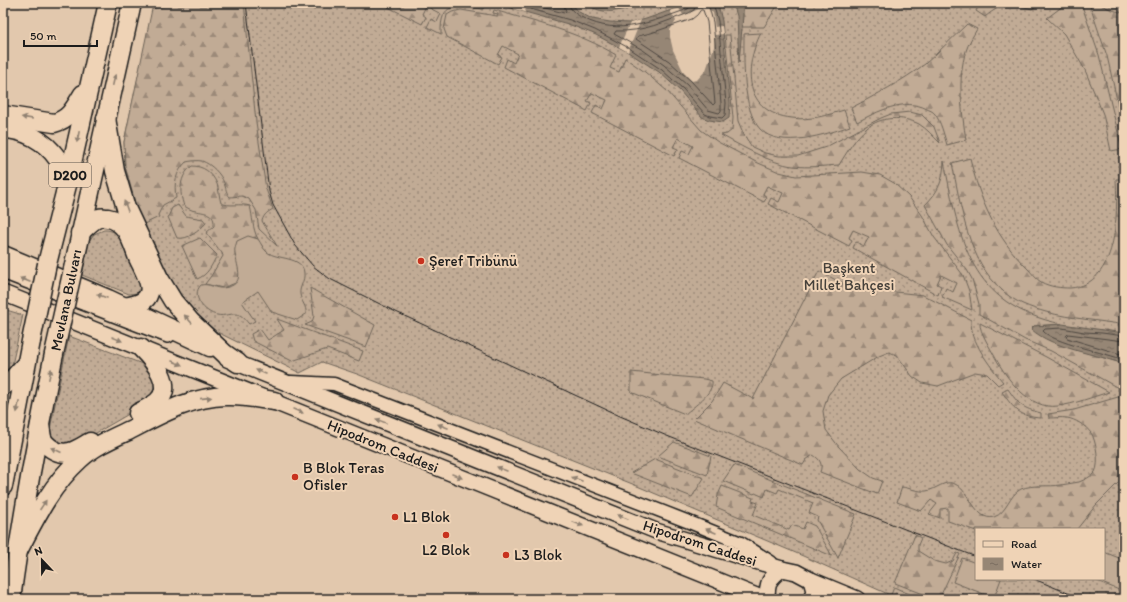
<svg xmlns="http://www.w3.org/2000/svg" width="1127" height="602" font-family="Itim,sans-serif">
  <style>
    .grass { fill: url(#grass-dots); stroke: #6e6458; fill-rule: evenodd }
    .forest { fill: url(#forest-firs); stroke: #6e6458 }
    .garden { fill: #c1ab95; stroke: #6e6458 }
    .water { fill: url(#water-ripples); stroke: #655c51 }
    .pier { fill: #e2c8ad }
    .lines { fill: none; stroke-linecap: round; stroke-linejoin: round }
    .shore { stroke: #4d4640; stroke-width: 1 }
    .minor-casing { stroke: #1c1c1c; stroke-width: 15 }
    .major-casing { stroke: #1c1c1c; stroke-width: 18 }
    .highway-casing { stroke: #1c1c1c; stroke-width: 21 }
    .minor { stroke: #efd3b6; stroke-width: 12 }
    .major { stroke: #efd3b6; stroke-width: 15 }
    .highway { stroke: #efd3b6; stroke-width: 18 }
    .tram { stroke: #1c1c1c; stroke-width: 1 }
    .highway-bridge-casing { stroke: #1c1c1c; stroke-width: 21; stroke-linecap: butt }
    .highway-bridge { stroke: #efd3b6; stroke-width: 18 }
    .oneway { fill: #908171 }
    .poi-dot { fill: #c8321e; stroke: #efd3b6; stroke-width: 1.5 }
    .labels { text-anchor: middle; stroke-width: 4; stroke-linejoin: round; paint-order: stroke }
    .shield { fill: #efd3b6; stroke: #5b534a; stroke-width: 1 }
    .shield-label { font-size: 14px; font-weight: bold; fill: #1c1c1c }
    .poi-label { font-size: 15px; fill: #1c1c1c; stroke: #efd3b6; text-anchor: start }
    .park-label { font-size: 15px; fill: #45403a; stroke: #efd3b6 }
    .street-label { font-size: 15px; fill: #1c1c1c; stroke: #efd3b6 }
  </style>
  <defs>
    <pattern id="grass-dots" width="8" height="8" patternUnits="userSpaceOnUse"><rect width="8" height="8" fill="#c1ab95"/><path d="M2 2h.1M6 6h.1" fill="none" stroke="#9c8a79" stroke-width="1.8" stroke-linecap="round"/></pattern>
    <pattern id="forest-firs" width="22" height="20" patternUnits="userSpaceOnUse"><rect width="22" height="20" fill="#c1ab95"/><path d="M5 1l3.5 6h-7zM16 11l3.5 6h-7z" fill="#9c8a79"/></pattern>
    <pattern id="water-ripples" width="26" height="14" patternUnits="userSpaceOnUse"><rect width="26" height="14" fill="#968675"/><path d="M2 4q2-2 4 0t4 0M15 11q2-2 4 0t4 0" fill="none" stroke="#7a6d5f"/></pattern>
  </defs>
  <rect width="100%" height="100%" fill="#e2c8ad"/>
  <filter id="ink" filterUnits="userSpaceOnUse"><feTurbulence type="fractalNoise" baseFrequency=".025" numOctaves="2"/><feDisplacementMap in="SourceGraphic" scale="8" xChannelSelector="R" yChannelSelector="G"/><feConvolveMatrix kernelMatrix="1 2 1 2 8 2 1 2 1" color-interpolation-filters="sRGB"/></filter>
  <g filter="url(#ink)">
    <g class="grass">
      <path d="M154,3H1124V599H899L803,556L630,483L357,374L322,362L300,373L217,332L176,297L138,213L125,166L124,142ZM976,529H1104V579H976Z"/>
      <path d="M104,230C113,230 116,233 121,239L143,287L138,293L129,294L82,275L89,241L94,234Z"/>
      <polygon points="3,309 23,315 12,365 9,373 3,379"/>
      <polygon points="69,336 145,365 158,379 151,401 84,440 56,446 49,434"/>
    </g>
    <g class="forest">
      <path d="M176,3H244L256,122L266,189L273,209C268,212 264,214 262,221L277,246L259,229L256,210L249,199L242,196L230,197C226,193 226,188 224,183C221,174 211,164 202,161C197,160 191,161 186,162C175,173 174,183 176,198L163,205L158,215L159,217L144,224L138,213L125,166L124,142L152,9Z"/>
      <path d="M390,3H486L483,9C457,6 440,0 441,34L427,27L431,19L437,22L441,14L426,6L422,14L426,17L422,24L388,7Z"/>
      <polygon points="743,3 779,3 764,27 742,27"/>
      <path d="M980,3H1040L1032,9C1010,3 1003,2 985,17L976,11Z"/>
      <polygon points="1067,3 1081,3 1099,55 1122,149 1111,151 1103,114 1085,70 1064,34 1047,18"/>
      <path d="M1089,3H1100C1107,9 1115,11 1124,13V131L1107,56Z"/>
      <path d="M461,10L497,16L498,14L493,13L494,10C535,22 579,32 616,55L610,68L619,72L625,58L645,72L667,91L701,130L718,142L756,162L779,172L796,176L862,172L880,175L894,183L909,197L922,215L934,237L963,275L969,291L972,310L942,297L946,288L953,292L957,283L941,275L937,284L941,286L938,295L853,248L856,242L864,246L869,237L853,230L849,238L852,240L849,246L768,204L771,198L779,202L783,193L767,186L763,194L767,197L764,202L679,158L682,151L689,154L693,146L678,138L673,147L678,149L674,156L592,113L596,105L603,109L607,100L592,93L587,101L591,103L587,111L504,67L507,59L514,63L518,54L503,46L498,55L502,57L498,64L447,37L444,29L447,15L452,12Z"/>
      <path d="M967,24L977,29C973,36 968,44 966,51C957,78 962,113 966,140L947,145C944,135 941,122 935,114C933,111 929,110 927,109C904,97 877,112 857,122L851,108C876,95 902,81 925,64C940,51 953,37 967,24Z"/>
      <path d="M761,33C743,68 744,113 792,118C810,121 827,115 844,110L850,126C827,134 780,150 760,129C742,109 744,60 744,34Z"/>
      <path d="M725,35H730L738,121L744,135L752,147L765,153L779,156H798L826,147L881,118L891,114L910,112L922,115L934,127L940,143C933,136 927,129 919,124C903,116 881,116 867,128C855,138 847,152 839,165C824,166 808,168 793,166C772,164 739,145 721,135L727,134L732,130L733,118Z"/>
      <path d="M970,158C980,201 996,238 1028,269C1032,273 1036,279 1041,282C1050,287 1061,288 1070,288C1118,285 1118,214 1116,179H1124V325C1098,320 1072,319 1046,312C1031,308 1014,302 1003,291C967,260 961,206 952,163Z"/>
      <path d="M944,161C960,241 969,305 1062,324L1034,326L1044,337L1064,346L1124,364V388L1120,389L1051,351L1025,340L979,314V304L972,279L967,270L947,245L925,205C939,191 943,181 944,161Z"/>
      <path d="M192,166C203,166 212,172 217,184C219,189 219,197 221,203C229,207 240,203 250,206C253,217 252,228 258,239L254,237L235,252C238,263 241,271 238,282L223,288L205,284L211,276L223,256L222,253L206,233L214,226C215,213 206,213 196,211C192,211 188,208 184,206C179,192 179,176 192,166Z"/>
      <path d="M178,205L186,216L203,219L206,223C199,231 188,240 177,238L168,217L172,208Z"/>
      <path d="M200,238L217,255C212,265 208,275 197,279L182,246Z"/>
      <path d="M819,271L849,287L923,295L971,320C970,341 990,366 1003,382L998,385L987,374L975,372L938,386L922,383L912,376L897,355L889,352L879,356L841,379L828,395L823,411L826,430L839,447L860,469L873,478L882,481L877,494L820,472C823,464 820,459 813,455L806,460L803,465L694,419L712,401L723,383L753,399Z"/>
      <polygon points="310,288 375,325 366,347 305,325 312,322 314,316"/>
      <polygon points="277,319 363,351 359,361 327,349 292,361 253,341 251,334 260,329 268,340 284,330"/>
      <path d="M980,323L1046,357L1109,392C1092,397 1075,404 1058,406C1029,410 1007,379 995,357C991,349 979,331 980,323Z"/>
      <path d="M631,372L704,379L712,381C714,393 693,407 685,414L631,392Z"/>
      <path d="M1008,389C1019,405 1022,408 1041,413V418C1020,417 1014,409 1002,392Z"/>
      <path d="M1118,397L1124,400V477L1096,505L1077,529H976V531L948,521V508L940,509V518L929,514L937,504L931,500L921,511L897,502L902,487C909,488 919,492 926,491C936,490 945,479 955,484C970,491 976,522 994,517C1007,513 1009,495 1021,489C1033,484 1049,487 1061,485C1067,484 1073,483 1079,482C1084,480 1091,477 1095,472C1100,464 1096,440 1091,433C1086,426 1075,419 1067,418C1061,417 1055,418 1049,418L1048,414L1074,410Z"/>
      <polygon points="674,442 711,456 707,475 658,456"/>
      <polygon points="655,459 704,478 692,497 631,473"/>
      <polygon points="734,465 856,514 838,558 817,520 818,517 809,513 813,503 779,489 777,493 767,489 764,497 755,493 754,494 723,481"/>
      <polygon points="722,486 753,498 752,501 758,503 753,515 789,530 792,525 803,529 806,522 815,526 832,556 716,507 718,495"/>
      <polygon points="915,535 921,538 918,545 918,551 934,561 946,564 953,561 957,553 960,554 939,599 936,599 895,583"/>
      <polygon points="894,587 920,599 899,599 891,595"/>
    </g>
    <g class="garden">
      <path d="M248,236L258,239C261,243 263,249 267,252C277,260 303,256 304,273C305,281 299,287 300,294C301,302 307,306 306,314L297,320L272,312L258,291L242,302L255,321L249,324C246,321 244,317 240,315C233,312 224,317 217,315C205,313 190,296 201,285C209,283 216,289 223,288C247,285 237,268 235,253C234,249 236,245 237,241Z"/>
      <polygon points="1104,552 1124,560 1124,592 1092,579 1104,579"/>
      <polygon points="962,558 976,563 976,579 1001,579 994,598 953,582"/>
    </g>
    <g class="water">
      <polygon points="499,3 571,3 579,12 592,19 610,22 630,23 646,19 691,3 716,3 719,8 722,21 730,103 729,118 723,122 709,120 702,117 680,91 659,72 628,52 594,34 568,24 514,9"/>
      <path d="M586,3L623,4L648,3C628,8 604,19 586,3Z"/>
      <polygon points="733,3 743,3 743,16 739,63 737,16"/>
      <path d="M1062,324L1124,333V364C1097,354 1053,349 1031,329L1034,326Z"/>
    </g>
    <g class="pier">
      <polygon points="515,3 527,3 525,12 514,9"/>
      <polygon points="679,8 683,15 702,8 708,8 713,13 715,27 722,26 723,34 715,35 714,47 706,70 697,80 692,81 684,73 673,50 670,37 670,30 676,21 670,11"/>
      <polygon points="641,20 628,52 619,47 630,23"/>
    </g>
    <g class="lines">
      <g class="shore">
        <polyline points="509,3 570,20 595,30 629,48 662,70 683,89 705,114 710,116 722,118 725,115 726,103 718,21 713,3"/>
        <polyline points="526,3 564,13 566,11 563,3"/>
        <path d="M569,3C569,10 577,15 583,18C619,37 653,21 688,9L690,6L691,3"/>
        <path d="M696,3L694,10L689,13C664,22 643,32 616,31L614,34L643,50L664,65L687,85L708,110L719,113L721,111V103L713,22L708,3"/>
        <polygon points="701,10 703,10 707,22 715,103 713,105 691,81 669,61 636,39 638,36 651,33 692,19 697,15"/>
        <path d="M1124,336L1102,333L1084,332L1062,328L1045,329L1043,331C1053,343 1107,353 1124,360"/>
        <polyline points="1124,341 1068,334 1066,336 1067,338 1124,355"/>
      </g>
      <defs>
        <polyline id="minor" points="291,382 334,384 689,522 741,543 771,562"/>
        <g id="major">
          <polyline points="3,271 168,335"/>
          <polyline points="3,293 764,599"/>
          <polyline points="227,359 656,531 782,569 796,572 811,580 857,599"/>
          <polyline points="811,580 814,591 811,599"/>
          <path d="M767,599C767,583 769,578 782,569"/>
        </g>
        <g id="highway">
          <path d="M3,115L54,123C70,119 75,107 83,94"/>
          <polyline points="106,118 115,171 126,208 159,278 173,301 191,322 225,354 238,363"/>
          <path d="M3,129C24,129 45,141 57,158C62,164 65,174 68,181"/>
          <path d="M80,233C85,228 92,220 99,218C102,217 106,218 108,218C127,221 132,243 138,258C142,266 152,284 149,293C146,304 133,305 124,307"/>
          <polyline points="3,255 108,299 210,347"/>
          <polyline points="75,260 132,3"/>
          <polyline points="47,264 68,181 108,3"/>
          <polyline points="3,386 10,382 25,365"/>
          <path d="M138,413C144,410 151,407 157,402C176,386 153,360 141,348"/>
          <path d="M40,425C41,429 41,436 43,440C45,444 49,447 52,449C66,458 78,449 90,442"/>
          <polyline points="3,486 31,341"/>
          <path d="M18,551C35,518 52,484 80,459C94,446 113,438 130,430C161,414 190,397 226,396C242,395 259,399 274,401"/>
          <path d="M11,599C22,517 37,435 54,354"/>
        </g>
      </defs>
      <use href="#minor" class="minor-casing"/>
      <use href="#major" class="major-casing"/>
      <use href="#highway" class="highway-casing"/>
      <use href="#minor" class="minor"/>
      <use href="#major" class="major"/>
      <use href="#highway" class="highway"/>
      <g class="tram">
        <polyline points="246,3 269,191 273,205 295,245 313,266 330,279 396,312 620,416 667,436 976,557"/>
        <polyline points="1034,579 1082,599"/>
      </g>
      <defs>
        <g id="highway-bridge">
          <polyline points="31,341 47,264"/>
          <polyline points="54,354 75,260"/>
        </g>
      </defs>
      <use href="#highway-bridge" class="highway-bridge-casing"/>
      <use href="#highway-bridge" class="highway-bridge"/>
    </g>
    <defs><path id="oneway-solid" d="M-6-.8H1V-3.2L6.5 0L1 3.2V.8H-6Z"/></defs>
    <g class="oneway">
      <use href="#oneway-solid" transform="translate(114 80) rotate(-77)"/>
      <use href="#oneway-solid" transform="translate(27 118) rotate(-171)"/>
      <use href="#oneway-solid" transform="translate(78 137) rotate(102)"/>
      <use href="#oneway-solid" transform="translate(126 206) rotate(-110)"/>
      <use href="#oneway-solid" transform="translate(25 280) rotate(-159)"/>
      <use href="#oneway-solid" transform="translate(102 296) rotate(-159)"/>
      <use href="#oneway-solid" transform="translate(188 319) rotate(-133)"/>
      <use href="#oneway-solid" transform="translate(117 339) rotate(22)"/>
      <use href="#oneway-solid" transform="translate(177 363) rotate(22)"/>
      <use href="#oneway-solid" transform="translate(261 372) rotate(-158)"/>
      <use href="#oneway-solid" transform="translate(50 374) rotate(-78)"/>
      <use href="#oneway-solid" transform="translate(206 398) rotate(-6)"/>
      <use href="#oneway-solid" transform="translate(18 407) rotate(101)"/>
      <use href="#oneway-solid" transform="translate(298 411) rotate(23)"/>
      <use href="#oneway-solid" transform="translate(381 421) rotate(-158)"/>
      <use href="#oneway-solid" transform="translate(443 426) rotate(-159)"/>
      <use href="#oneway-solid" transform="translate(56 450) rotate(-156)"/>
      <use href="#oneway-solid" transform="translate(502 469) rotate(-158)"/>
      <use href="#oneway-solid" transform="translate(457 476) rotate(22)"/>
      <use href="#oneway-solid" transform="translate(577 479) rotate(-159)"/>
      <use href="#oneway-solid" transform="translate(43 505) rotate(-56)"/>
      <use href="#oneway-solid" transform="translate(623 517) rotate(-158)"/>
      <use href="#oneway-solid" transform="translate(578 524) rotate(21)"/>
      <use href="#oneway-solid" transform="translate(711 531) rotate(-157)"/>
    </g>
  </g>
  <g class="poi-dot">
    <circle cx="421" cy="261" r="4"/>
    <circle cx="295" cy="477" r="4"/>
    <circle cx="395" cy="517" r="4"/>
    <circle cx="446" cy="535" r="4"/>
    <circle cx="506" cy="555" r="4"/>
  </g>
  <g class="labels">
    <rect class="shield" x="49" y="163" width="42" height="24" rx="3"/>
    <g class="shield-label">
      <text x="70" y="180">D200</text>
    </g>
    <g class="poi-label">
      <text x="429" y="266">Şeref Tribünü</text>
      <text x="303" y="473">B Blok Teras<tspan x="303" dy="17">Ofisler</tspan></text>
      <text x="403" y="522">L1 Blok</text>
      <text x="446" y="555" text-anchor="middle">L2 Blok</text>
      <text x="514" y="560">L3 Blok</text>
    </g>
    <g class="park-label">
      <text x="849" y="273">Başkent<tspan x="849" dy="17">Millet Bahçesi</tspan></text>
    </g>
    <g class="street-label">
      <text transform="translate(66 300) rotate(-78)" y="5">Mevlana Bulvarı</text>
      <text transform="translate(383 446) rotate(22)" y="5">Hipodrom Caddesi</text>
      <text transform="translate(700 543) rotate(18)" y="5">Hipodrom Caddesi</text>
    </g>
  </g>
  <rect width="1127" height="602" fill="none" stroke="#efd3b6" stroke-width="16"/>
  <rect x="8" y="8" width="1111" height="586" fill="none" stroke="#1c1c1c" stroke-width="1.5" filter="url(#ink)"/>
  <rect x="975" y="528" width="130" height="52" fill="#efd3b6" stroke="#9b8a78"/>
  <rect x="983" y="541" width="20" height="6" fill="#efd3b6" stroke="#9b8a78"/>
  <text x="1011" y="548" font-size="12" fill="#1c1c1c">Road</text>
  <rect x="983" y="558" width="20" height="12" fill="url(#water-ripples)" stroke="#9b8a78"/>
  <text x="1011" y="568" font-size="12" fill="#1c1c1c">Water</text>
  <g transform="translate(42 560) rotate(338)" stroke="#efd3b6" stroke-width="3" paint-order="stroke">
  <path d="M0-3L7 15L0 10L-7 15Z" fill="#1c1c1c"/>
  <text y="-6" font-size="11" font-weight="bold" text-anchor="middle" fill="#1c1c1c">N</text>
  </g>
  <path d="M24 40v6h73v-6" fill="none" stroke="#1c1c1c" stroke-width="2"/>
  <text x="30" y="40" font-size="12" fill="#1c1c1c" stroke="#efd3b6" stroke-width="3" paint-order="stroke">50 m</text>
</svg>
